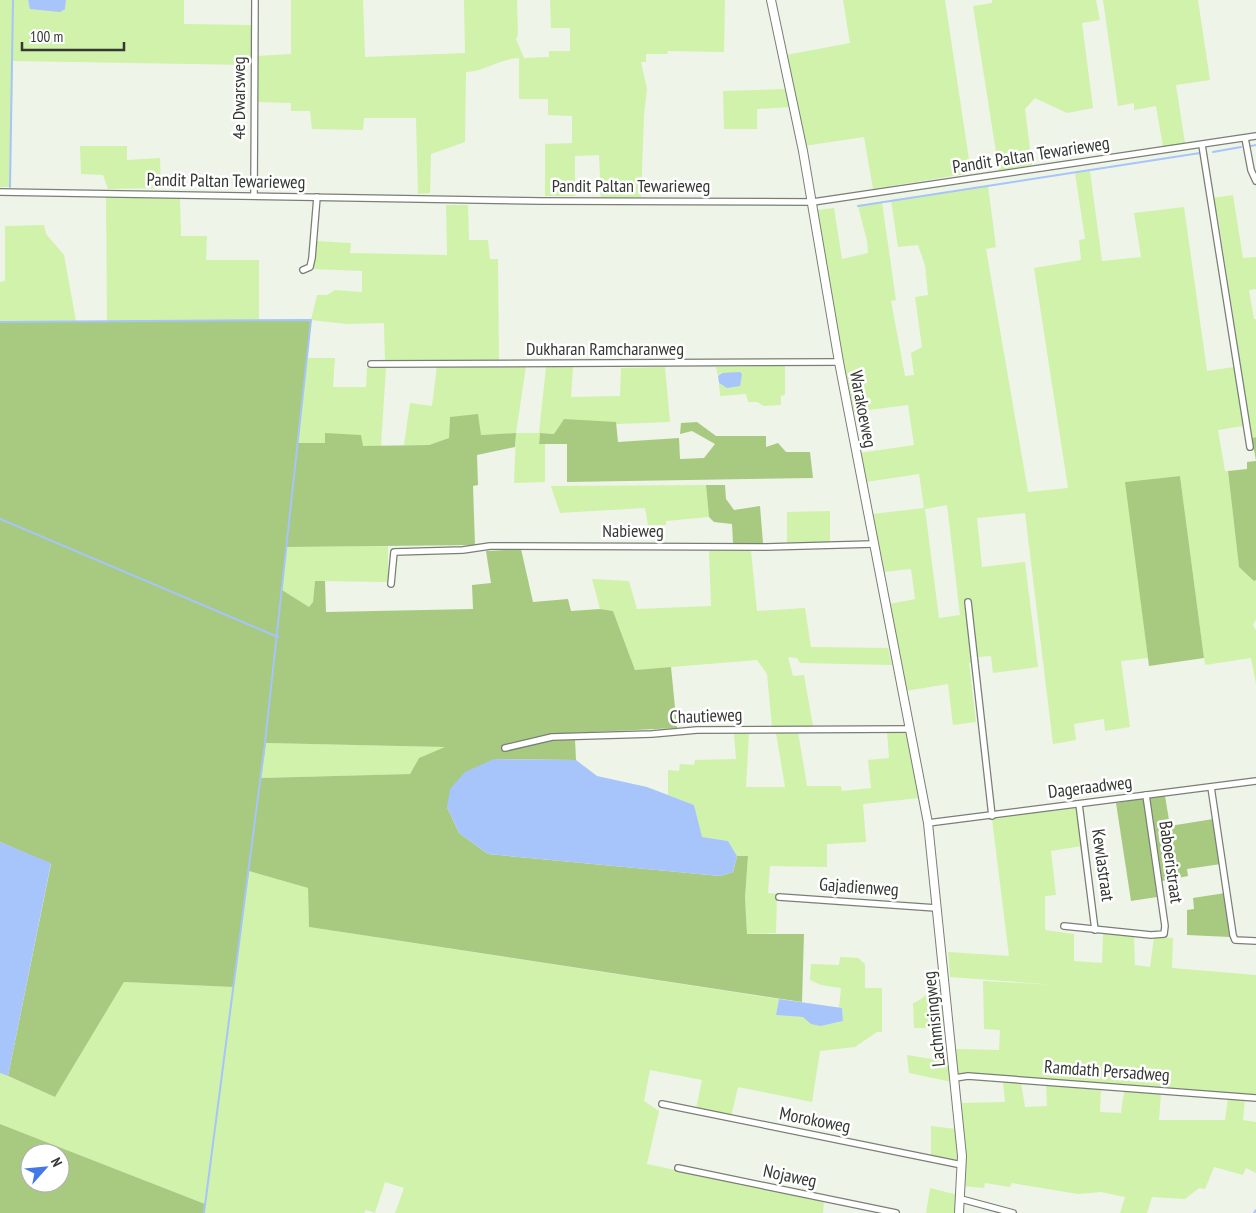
<svg xmlns="http://www.w3.org/2000/svg" width="1256" height="1213" font-family="'PT Sans Narrow',sans-serif">
  <style>
    .green { fill: #d0f2ab; fill-rule: evenodd }
    .forest { fill: #a7ca80; fill-rule: evenodd }
    .water { fill: #a7c4fb }
    .lines { fill: none; stroke-linecap: round; stroke-linejoin: round }
    .stream { stroke: #a7c4fb; stroke-width: 2 }
    .street-casing { stroke: #797f74; stroke-width: 8 }
    .secondary-casing { stroke: #797f74; stroke-width: 10 }
    .street { stroke: #fff; stroke-width: 5.5 }
    .secondary { stroke: #fff; stroke-width: 8 }
    .labels { text-anchor: middle; stroke-width: 5; stroke-linejoin: round; paint-order: stroke }
    .street-label { font-size: 18px; fill: #343732; stroke: #fff }
  </style>
  <rect width="100%" height="100%" fill="#eef4e8"/>
  <g class="green">
    <polygon points="0,0 28,0 28,3 65,9 66,0 184,0 184,24 251,25 251,65 13,61 10,187 0,187"/>
    <path d="M291,0H363L365,57L465,53L464,0H517L518,35L516,39L524,58L549,57V51H570V28H551L550,0H725L724,52L668,51L667,54H646V62H641L647,89L644,115L641,197H601L599,155L575,156V196H545V144L572,143V116L548,115V99H519V58C498,59 486,71 466,72L465,142L431,154L430,193L418,194L416,118H364L363,130L312,129L310,111H291V103L257,102V56L291,54Z"/>
    <polygon points="843,0 945,0 971,173 873,189 864,137 804,146 786,55 850,43"/>
    <polygon points="992,0 1096,0 1100,20 1082,23 1093,108 1067,113 1035,98 1025,109 1032,165 999,171 973,6 992,3"/>
    <polygon points="1103,0 1198,0 1210,80 1176,85 1185,143 1163,147 1156,106 1134,110 1134,103 1118,106"/>
    <polygon points="786,89 791,107 757,109 757,129 724,129 723,91"/>
    <polygon points="80,146 127,146 127,160 160,158 161,188 108,189 103,175 81,174"/>
    <path d="M1090,171L1102,261L1141,257L1134,213L1184,207L1207,371L1234,367L1243,426L1218,430L1225,471H1228L1239,567L1256,580V619L1253,625L1256,630V684L1251,658L1205,665L1180,476L1126,482L1148,658L1121,661L1130,727L1105,731L1104,719L1074,724L1076,740L1053,744L1025,513L977,518L982,567L1025,562L1038,667L993,673L991,656L978,657L979,662L969,663L976,722L953,725L948,684L905,691L889,604L915,599L911,569L883,572L872,514L924,508L919,474L866,482L860,453L914,445L908,405L852,412L816,215L818,210L834,208L842,259L868,253L867,241L858,206L882,202L896,300L891,301L905,376L914,375L911,353L922,347L915,297L928,295L925,265L918,245L898,247L891,200L988,186L996,247L986,249L1028,492L1068,488L1034,268L1081,260L1079,240L1085,239L1075,173ZM947,505L960,615L939,618L925,509Z"/>
    <polygon points="1233,195 1243,258 1256,257 1256,289 1249,290 1254,319 1256,319 1256,437 1252,438 1218,217 1212,198"/>
    <polygon points="106,196 180,198 181,236 207,236 206,260 259,260 259,321 107,321"/>
    <polygon points="446,205 468,205 469,240 488,240 490,259 498,259 499,360 385,362 384,323 347,324 311,320 317,295 327,295 335,290 362,292 362,271 313,269 317,241 351,243 350,253 447,255"/>
    <polygon points="44,225 46,234 64,255 76,321 0,322 0,282 5,281 5,226"/>
    <polygon points="306,358 335,358 333,387 366,387 367,368 386,368 381,446 362,446 325,434 326,443 296,443"/>
    <polygon points="437,366 526,366 516,433 539,433 546,367 573,367 571,397 620,396 621,368 665,367 670,422 616,424 564,419 554,434 540,433 539,443 545,444 545,482 514,483 516,433 480,435 450,417 449,438 429,445 404,445 410,403 432,406"/>
    <polygon points="785,366 785,395 781,396 781,405 764,406 757,402 748,402 746,394 720,396 719,383 727,388 722,372 718,376 716,367"/>
    <polygon points="706,485 709,517 666,521 666,525 648,525 645,508 560,513 551,486"/>
    <polygon points="830,511 830,543 787,543 787,512"/>
    <polygon points="388,546 388,582 315,581 313,602 309,607 282,590 286,547"/>
    <polygon points="709,551 751,551 757,611 805,608 811,647 888,648 892,665 800,663 797,658 788,657 793,676 804,675 813,726 772,727 767,674 757,660 635,670 613,611 600,609 592,579 629,581 637,609 711,606"/>
    <polygon points="798,732 807,786 841,786 842,791 871,788 868,760 889,758 887,732 907,732 919,798 863,804 866,842 827,844 827,867 770,866 768,893 777,894 776,933 747,934 745,898 748,856 737,856 728,841 701,837 694,805 668,795 668,770 679,771 680,764 694,765 695,760 736,759 734,734 749,733 746,787 785,787 776,733"/>
    <polygon points="265,743 446,747 419,758 410,774 261,778"/>
    <polygon points="1076,807 1082,846 1051,851 1056,895 1045,896 1045,930 1074,934 1074,961 1102,963 1103,934 1134,936 1135,965 1150,967 1154,937 1173,938 1172,968 1256,975 1256,1095 958,1075 956,1049 999,1050 1000,1030 984,1029 983,981 1057,985 950,977 948,952 1009,956 992,819"/>
    <polygon points="249,871 308,888 309,927 779,999 776,1015 803,1017 821,1026 843,1021 842,1009 839,1008 841,988 821,985 810,980 811,964 839,965 840,957 858,958 865,964 865,988 882,988 882,1032 877,1032 855,1047 820,1051 812,1102 738,1087 731,1117 696,1109 702,1080 650,1070 644,1101 659,1111 647,1164 824,1202 823,1213 395,1213 404,1188 385,1182 375,1213 366,1210 364,1213 204,1213 205,1204 0,1124 0,1073 55,1097 124,982 233,987"/>
    <path d="M934,989H942L945,1028H914L913,1003C921,1001 927,993 934,989Z"/>
    <polygon points="907,1055 950,1062 952,1082 909,1073"/>
    <polygon points="1003,1082 1021,1083 1025,1107 1047,1106 1046,1085 1101,1088 1100,1112 1121,1113 1124,1091 1161,1093 1159,1120 1225,1120 1228,1098 1245,1099 1243,1120 1256,1122 1256,1173 1246,1168 1243,1175 1214,1167 1205,1189 1199,1188 1185,1199 1152,1197 1147,1213 1120,1213 1125,1197 1101,1192 1078,1194 1012,1183 1010,1187 985,1183 984,1188 962,1186 964,1147 961,1103 1005,1102"/>
    <polygon points="931,1126 956,1129 957,1160 931,1155"/>
    <polygon points="930,1188 958,1195 956,1213 926,1213"/>
  </g>
  <g class="forest">
    <path d="M311,320L297,443H325V433L361,435L363,446L429,445L449,438L450,417L478,414L481,435L516,433L515,447L477,455L478,485L473,486L475,545L286,547L282,590L309,607L313,602L315,581H325L326,612L473,609L472,585L491,583L486,551L521,549L533,602L568,599L571,611L600,609L613,611L635,670L671,667L677,728L551,734L502,746L504,750L553,739H575L576,760L494,759L447,807L459,833L488,854L720,876L733,872L737,856H748L745,898L747,934H804L802,1002L309,927L308,888L249,871L233,987L124,982L55,1097L8,1076L51,864L0,842V322ZM266,743L445,747L419,758L410,774L261,778Z"/>
    <polygon points="564,419 616,422 618,442 679,438 680,459 704,458 715,444 692,431 680,434 681,423 697,422 716,436 766,436 766,447 778,443 786,452 810,452 813,478 567,482 567,444 539,444 540,433 554,434"/>
    <polygon points="1256,437 1256,580 1254,581 1239,567 1228,471 1247,469 1247,462 1256,461 1252,438"/>
    <polygon points="1180,476 1204,658 1149,666 1125,482"/>
    <polygon points="706,485 725,485 726,499 734,510 760,506 763,543 733,543 732,524 714,522 709,517"/>
    <polygon points="1165,796 1170,826 1213,819 1221,864 1187,869 1188,876 1162,881 1150,798"/>
    <polygon points="1144,798 1157,897 1131,901 1116,803"/>
    <polygon points="1225,893 1230,937 1187,935 1187,910 1194,909 1193,898"/>
    <path d="M0,1124L205,1204L204,1213H0ZM30,1153H60V1183H30Z"/>
  </g>
  <g class="water">
    <polygon points="28,0 66,0 65,9 60,12 30,9"/>
    <polygon points="740,372 742,374 740,386 727,388 719,383 718,376 722,373"/>
    <polygon points="494,759 576,760 597,776 647,787 694,805 702,837 728,841 737,856 733,872 720,876 488,854 459,833 447,807 450,789 465,772"/>
    <polygon points="0,842 51,863 8,1076 0,1073"/>
    <polygon points="779,999 842,1008 843,1021 821,1026 811,1024 803,1017 776,1015"/>
  </g>
  <g class="lines">
    <g class="stream">
      <polyline points="1251,146 1256,145"/>
      <polyline points="1213,152 1241,147"/>
      <polyline points="10,187 13,0"/>
      <polyline points="858,206 1200,153"/>
      <polyline points="0,322 311,320 265,743 204,1213"/>
      <polyline points="0,519 278,637"/>
      <polyline points="1254,1213 1256,1210"/>
    </g>
    <defs>
      <g id="street">
        <polyline points="1245,138 1251,170 1256,181"/>
        <polyline points="1202,145 1250,447"/>
        <polyline points="0,192 541,201 813,202 1256,136"/>
        <polyline points="254,196 255,0"/>
        <polyline points="303,270 310,267 312,258 317,197"/>
        <polyline points="371,364 839,362"/>
        <polyline points="391,584 394,552 463,550 490,546 766,547 873,544"/>
        <polyline points="968,602 992,816"/>
        <polyline points="505,748 552,737 652,734 697,730 909,729"/>
        <polyline points="1211,787 1233,935 1235,940 1256,941"/>
        <polyline points="1079,804 1095,930"/>
        <polyline points="928,823 1256,781"/>
        <polyline points="779,897 936,908"/>
        <polyline points="1064,926 1151,935 1164,934 1165,926 1146,795"/>
        <polyline points="955,1078 968,1076 1256,1098"/>
        <polyline points="662,1104 962,1165"/>
        <polyline points="678,1168 896,1213"/>
        <polyline points="961,1199 1013,1213"/>
      </g>
      <polyline id="secondary" points="771,0 803,151 839,362 928,823 962,1156 959,1213"/>
    </defs>
    <use href="#street" class="street-casing"/>
    <use href="#secondary" class="secondary-casing"/>
    <use href="#street" class="street"/>
    <use href="#secondary" class="secondary"/>
  </g>
  <g class="labels">
    <g class="street-label">
      <text transform="translate(239 98) rotate(-90)" y="6">4e Dwarsweg</text>
      <text transform="translate(1031 155) rotate(-9)" y="6">Pandit Paltan Tewarieweg</text>
      <text transform="translate(226 181) rotate(1)" y="6">Pandit Paltan Tewarieweg</text>
      <text x="631" y="192">Pandit Paltan Tewarieweg</text>
      <text x="605" y="355">Dukharan Ramcharanweg</text>
      <text transform="translate(863 409) rotate(79)" y="6">Warakoeweg</text>
      <text x="633" y="537">Nabieweg</text>
      <text transform="translate(706 716) rotate(-2)" y="6">Chautieweg</text>
      <text transform="translate(1090 787) rotate(-7)" y="6">Dageraadweg</text>
      <text transform="translate(1171 862) rotate(82)" y="6">Baboeristraat</text>
      <text transform="translate(1103 865) rotate(82)" y="6">Kewlastraat</text>
      <text transform="translate(859 887) rotate(4)" y="6">Gajadienweg</text>
      <text transform="translate(934 1019) rotate(-96)" y="6">Lachmisingweg</text>
      <text transform="translate(1107 1071) rotate(4)" y="6">Ramdath Persadweg</text>
      <text transform="translate(815 1120) rotate(11)" y="6">Morokoweg</text>
      <text transform="translate(790 1176) rotate(12)" y="6">Nojaweg</text>
    </g>
  </g>
  <g transform="translate(45 1168) rotate(63)"><circle r="24" fill="#ffffff" stroke="#aeafad"/>
  <path d="M0-4L9 19L0 12L-9 19Z" fill="#4378e9"/>
  <text y="-8" font-size="14" font-weight="bold" text-anchor="middle" fill="#343732">N</text>
  </g>
  <path d="M22 42v8h102v-8" fill="none" stroke="#343732" stroke-width="2.5"/>
  <text x="30" y="42" font-size="15" fill="#343732" stroke="#ffffff" stroke-width="4" paint-order="stroke">100 m</text>
</svg>
